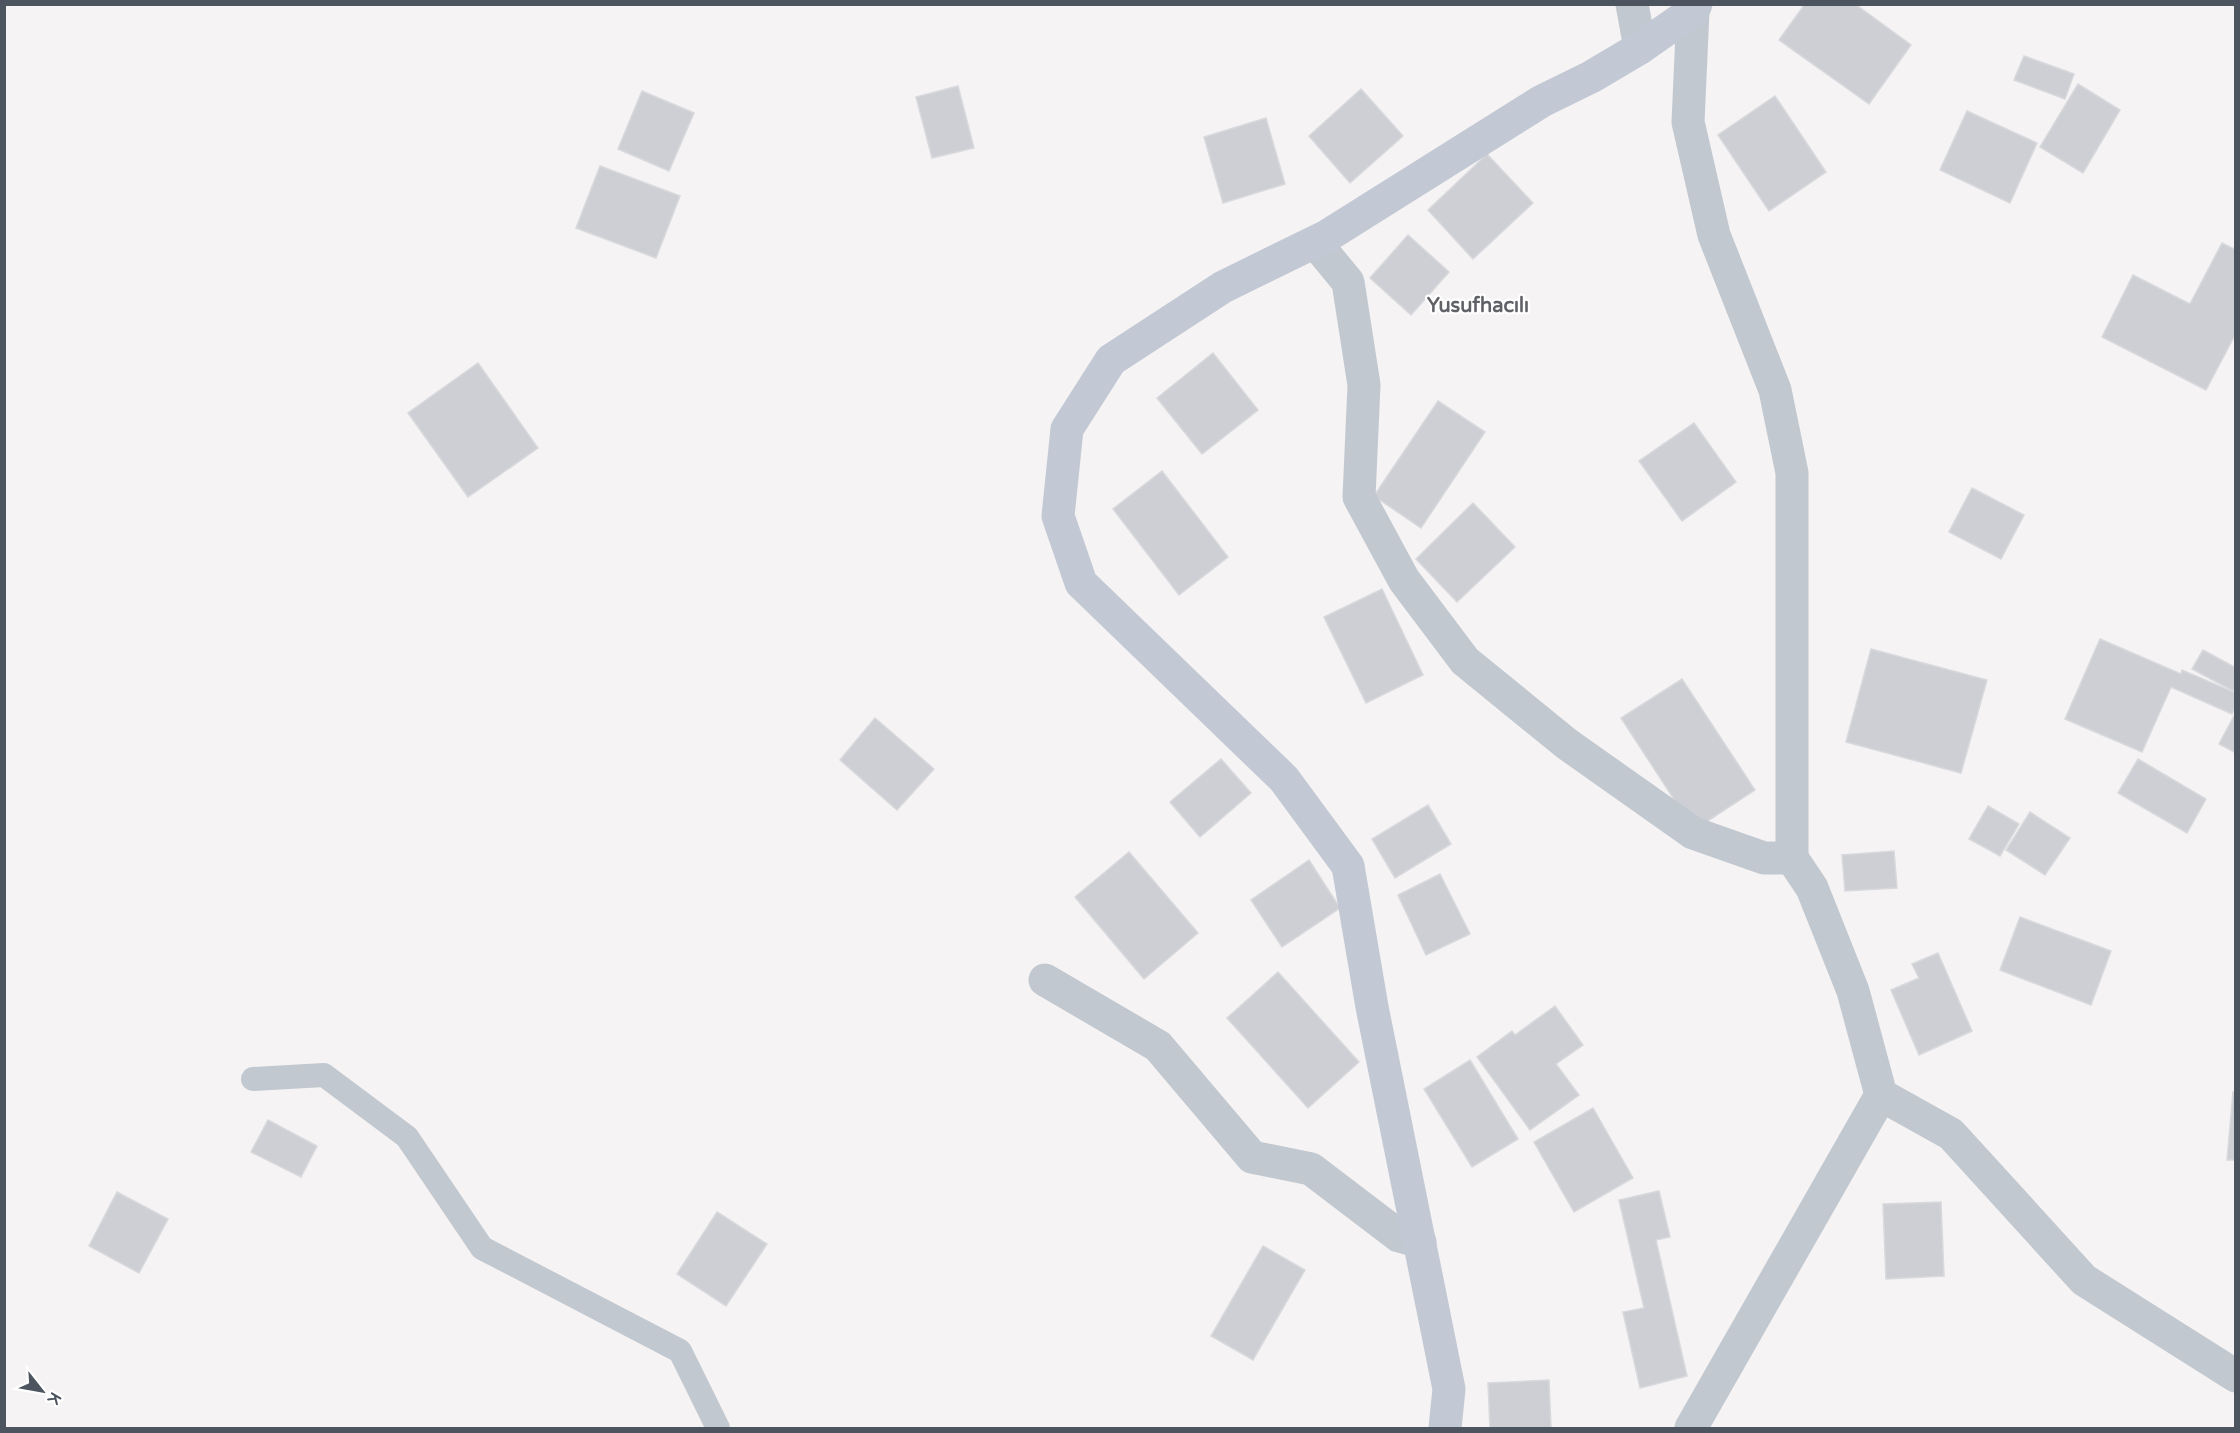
<svg xmlns="http://www.w3.org/2000/svg" width="2240" height="1433" font-family="'Varela Round',sans-serif">
  <style>
    .building { fill: #cdcfd4; stroke: #d8d9dd; stroke-width: 1.5 }
    .lines { fill: none; stroke-linecap: round; stroke-linejoin: round }
    .lane { stroke: #c2c8d0; stroke-width: 24 }
    .street { stroke: #c2c8d0; stroke-width: 33 }
    .secondary { stroke: #c3c9d4; stroke-width: 33 }
    .labels { text-anchor: middle; stroke-width: 4.5; stroke-linejoin: round; paint-order: stroke }
    .quarter-label { font-size: 20px; font-weight: bold; fill: #606267; stroke: #fff }
  </style>
  <rect width="100%" height="100%" fill="#f5f3f3"/>
  <g class="building">
    <polygon points="1805,4 1855,4 1911,45 1869,104 1779,40"/>
    <polygon points="2024,56 2074,74 2065,99 2014,80"/>
    <polygon points="2078,84 2120,110 2083,173 2040,147"/>
    <polygon points="958,86 974,148 932,158 916,97"/>
    <polygon points="1361,89 1403,136 1350,183 1309,136"/>
    <polygon points="642,91 694,113 669,171 618,149"/>
    <polygon points="1775,96 1826,172 1769,211 1718,135"/>
    <polygon points="1967,111 2037,143 2010,203 1940,170"/>
    <polygon points="1266,118 1285,184 1223,203 1204,137"/>
    <polygon points="1487,154 1533,203 1473,259 1428,210"/>
    <polygon points="600,166 680,196 656,258 576,228"/>
    <polygon points="1408,235 1449,272 1411,315 1370,278"/>
    <polygon points="2222,243 2236,250 2236,333 2206,390 2102,337 2133,275 2190,304"/>
    <polygon points="1213,353 1258,410 1202,454 1157,398"/>
    <polygon points="478,363 538,448 468,497 408,413"/>
    <polygon points="1438,401 1485,432 1421,528 1374,496"/>
    <polygon points="1694,423 1736,482 1682,521 1639,461"/>
    <polygon points="1162,471 1228,557 1179,595 1113,509"/>
    <polygon points="1972,488 2024,515 2001,559 1949,532"/>
    <polygon points="1473,503 1515,547 1457,602 1416,559"/>
    <polygon points="1382,589 1423,675 1366,703 1324,617"/>
    <polygon points="2100,639 2181,674 2182,670 2236,693 2236,705 2232,714 2171,687 2142,752 2065,719"/>
    <polygon points="1871,649 1987,680 1961,773 1846,742"/>
    <polygon points="2203,650 2236,668 2236,686 2233,691 2192,669"/>
    <polygon points="1682,679 1755,790 1694,830 1621,718"/>
    <polygon points="2236,712 2236,753 2219,744"/>
    <polygon points="875,718 934,769 897,810 840,760"/>
    <polygon points="1221,759 1251,793 1200,837 1170,802"/>
    <polygon points="2138,759 2206,799 2187,833 2118,793"/>
    <polygon points="1428,805 1451,844 1395,878 1372,839"/>
    <polygon points="1988,806 2019,824 2000,856 1969,839"/>
    <polygon points="2030,812 2070,838 2045,875 2006,850"/>
    <polygon points="1894,851 1897,888 1845,891 1842,855"/>
    <polygon points="1129,852 1198,933 1144,979 1075,897"/>
    <polygon points="1309,860 1340,908 1282,947 1251,900"/>
    <polygon points="1440,874 1470,934 1426,955 1398,895"/>
    <polygon points="2020,917 2111,951 2091,1005 2000,970"/>
    <polygon points="1938,953 1972,1031 1919,1055 1891,990 1919,978 1912,964"/>
    <polygon points="1278,972 1359,1062 1308,1108 1227,1018"/>
    <polygon points="1555,1006 1583,1045 1556,1064 1579,1095 1530,1130 1477,1057 1512,1031 1515,1035"/>
    <polygon points="1470,1060 1518,1139 1472,1167 1424,1089"/>
    <polygon points="2233,1092 2236,1093 2236,1160 2227,1160"/>
    <polygon points="1593,1108 1633,1178 1574,1212 1534,1142"/>
    <polygon points="268,1120 317,1146 301,1177 251,1152"/>
    <polygon points="1659,1191 1670,1237 1656,1240 1687,1376 1640,1388 1623,1312 1644,1308 1619,1200"/>
    <polygon points="117,1192 168,1219 139,1273 89,1246"/>
    <polygon points="1941,1202 1944,1276 1886,1279 1883,1204"/>
    <polygon points="717,1212 767,1244 726,1306 677,1274"/>
    <polygon points="1263,1246 1305,1270 1253,1360 1211,1336"/>
    <polygon points="1549,1380 1551,1428 1490,1428 1488,1383"/>
  </g>
  <g class="lines">
    <polyline class="lane" points="253,1079 324,1075 407,1137 482,1248 680,1351 718,1428"/>
    <g class="street">
      <polyline points="1632,4 1640,48"/>
      <polyline points="1315,242 1348,282 1364,385 1359,497 1404,580 1465,661 1567,744 1693,833 1764,858 1792,858"/>
      <polyline points="1045,980 1158,1046 1252,1157 1311,1169 1399,1236 1420,1242"/>
      <polyline points="1881,1095 1951,1134 2084,1280 2236,1376"/>
      <polyline points="1691,1428 1881,1095 1853,991 1812,888 1792,858 1792,473 1775,390 1714,235 1688,122 1693,11"/>
    </g>
    <polyline class="secondary" points="1445,1428 1449,1389 1372,1007 1348,866 1284,779 1081,583 1058,516 1067,429 1111,360 1223,287 1327,236 1542,101 1591,77 1640,48 1693,11 1696,4"/>
  </g>
  <g class="labels">
    <g class="quarter-label">
      <text x="1478" y="312">Yusufhacılı</text>
    </g>
  </g>
  <rect width="2240" height="1433" fill="none" stroke="#4c545f" stroke-width="12"/>
  <g transform="translate(42 1391) rotate(121)" stroke="#ffffff" stroke-width="4.5" paint-order="stroke">
  <path d="M0-4.5L10 22L0 15L-10 22Z" fill="#4c545f"/>
  <text y="-9" font-size="16" font-weight="bold" text-anchor="middle" fill="#4c545f">K</text>
  </g>
</svg>
